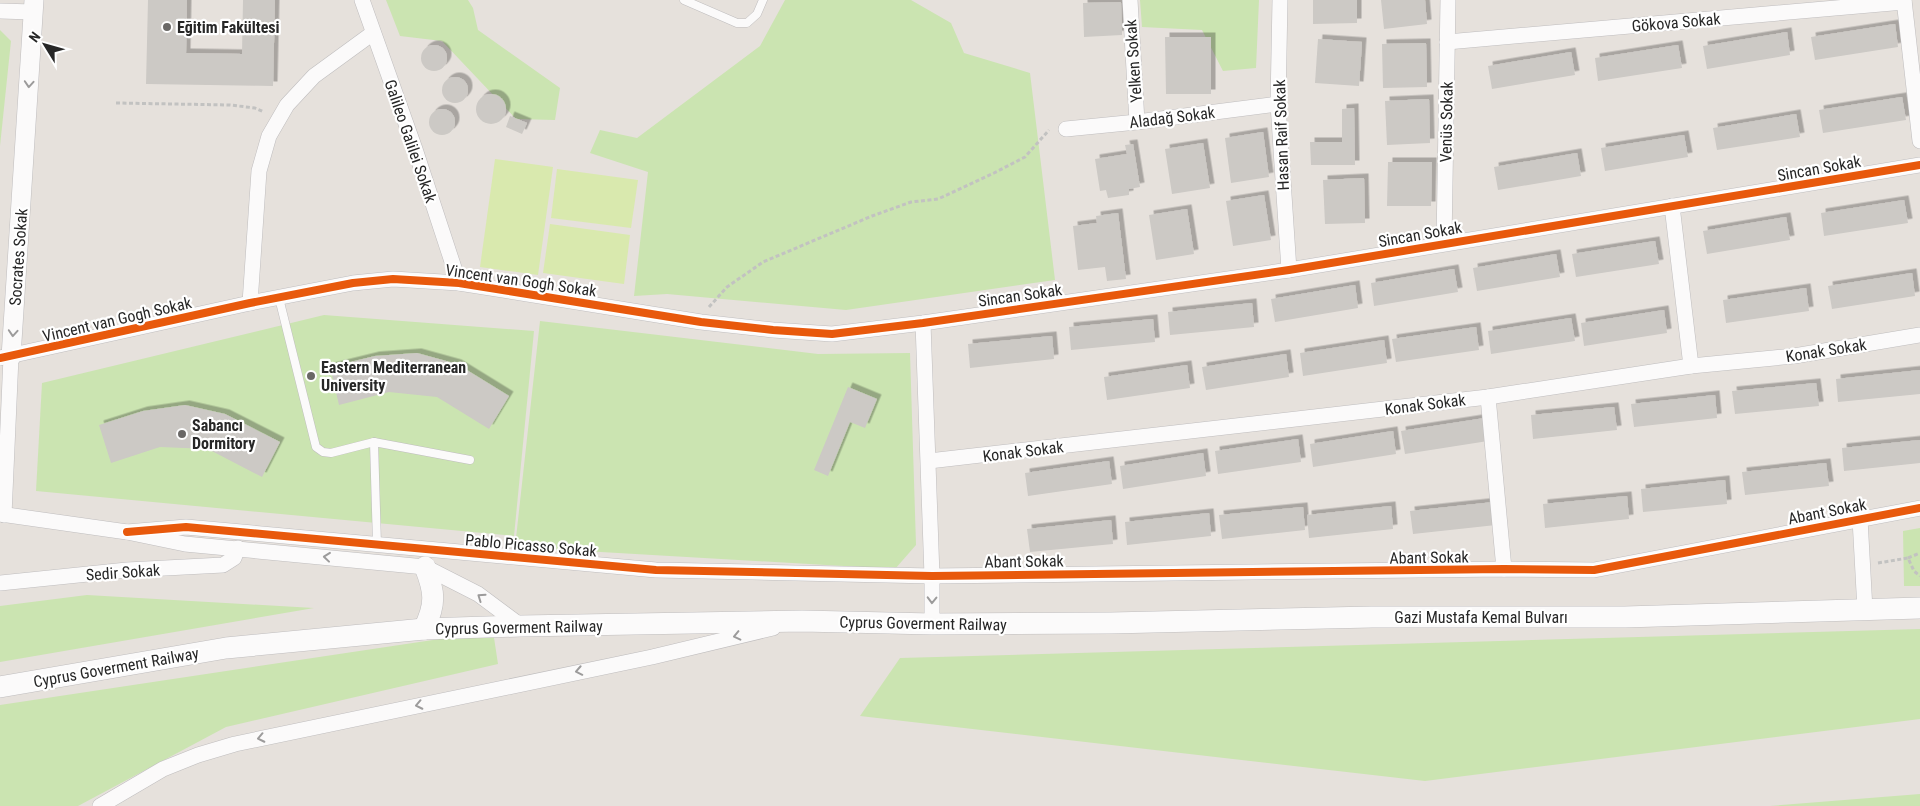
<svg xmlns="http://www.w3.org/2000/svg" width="1920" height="806" font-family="'Roboto Condensed',sans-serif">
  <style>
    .green { fill: #cbe4b1 }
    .pitch { fill: #d9e9ae }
    .building { fill: #ccc9c5; filter: url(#shadow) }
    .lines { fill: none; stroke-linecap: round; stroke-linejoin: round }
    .service-casing { stroke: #bfbdbe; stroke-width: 9 }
    .minor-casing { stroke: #bfbdbe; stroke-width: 16 }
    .tertiary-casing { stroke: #bfbdbe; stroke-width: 20 }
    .secondary-casing { stroke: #bfbdbe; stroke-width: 22 }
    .path { stroke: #c2c2c1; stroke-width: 3; stroke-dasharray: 4 2.5; stroke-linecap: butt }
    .service { stroke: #fbfafa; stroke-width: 8 }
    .minor { stroke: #fbfafa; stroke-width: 15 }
    .tertiary { stroke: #fbfafa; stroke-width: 19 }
    .secondary { stroke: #fbfafa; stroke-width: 21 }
    .cycleway-casing { stroke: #fff; stroke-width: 11 }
    .cycleway { stroke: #e8590c; stroke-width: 8 }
    .oneway { stroke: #9c9b9b }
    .poi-dot { fill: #6a6866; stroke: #fff; stroke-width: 2 }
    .labels { text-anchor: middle; stroke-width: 4.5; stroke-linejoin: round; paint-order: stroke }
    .street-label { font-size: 16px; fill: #272727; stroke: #fff }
    .poi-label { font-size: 16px; font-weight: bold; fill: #272727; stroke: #fff; text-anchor: start }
  </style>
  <defs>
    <filter id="shadow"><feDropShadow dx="4.5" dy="-4.5" stdDeviation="0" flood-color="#0004"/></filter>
  </defs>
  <rect width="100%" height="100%" fill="#e6e1dc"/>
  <g class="green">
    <polygon points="386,0 468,0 473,8 478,30 560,88 555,120 516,119 442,41 400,36"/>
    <polygon points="785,0 911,0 951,23 964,53 1030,73 1055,280 846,310 667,294 634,296 648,172 590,153 600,130 637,138 760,46"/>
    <polygon points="1140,0 1259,0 1256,68 1223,71 1202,30 1142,27"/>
    <polygon points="0,30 11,41 0,146"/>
    <polygon points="324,315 534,331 514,536 36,491 42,383"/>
    <polygon points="540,321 818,354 910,353 916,545 895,569 515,547"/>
    <polygon points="1920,528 1920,586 1904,586 1903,531"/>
    <polygon points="87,595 314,608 0,662 0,606"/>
    <polygon points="1920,629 1920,719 1425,781 860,716 900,658"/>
    <polygon points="493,631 498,664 226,727 78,806 0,806 0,705"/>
    <polygon points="1920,794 1920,806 1770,806"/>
  </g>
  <g class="pitch">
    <polygon points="495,159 553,167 538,275 480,267"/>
    <polygon points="557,169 638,180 631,228 551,218"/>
    <polygon points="550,224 630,235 624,284 543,273"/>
  </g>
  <g class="building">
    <polygon points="148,0 187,0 186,53 242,54 243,0 275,0 273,86 146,84"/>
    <polygon points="1313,0 1357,0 1357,23 1313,24"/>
    <polygon points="1381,0 1425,0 1427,24 1384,29"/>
    <polygon points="1121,2 1122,35 1084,37 1083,3"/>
    <polygon points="1895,24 1898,47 1815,60 1811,37"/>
    <polygon points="1787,32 1790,55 1707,69 1703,46"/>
    <polygon points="1165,37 1211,37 1211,94 1166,94"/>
    <polygon points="1318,39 1362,42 1359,86 1315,83"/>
    <polygon points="1426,43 1427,87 1383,88 1382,44"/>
    <polygon points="1678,45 1682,68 1598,81 1595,58"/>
    <circle cx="434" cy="58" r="13"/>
    <polygon points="1571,52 1575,75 1492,89 1488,66"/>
    <circle cx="455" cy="90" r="13"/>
    <circle cx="491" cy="109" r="15"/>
    <polygon points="1902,97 1906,120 1823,133 1819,110"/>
    <polygon points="1429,99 1430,143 1387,145 1385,101"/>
    <polygon points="1354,108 1355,165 1311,165 1310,142 1342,142 1342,109"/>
    <circle cx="442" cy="122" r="13"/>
    <polygon points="1796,114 1800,137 1717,150 1713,128"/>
    <polygon points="510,116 527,123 522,134 506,127"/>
    <polygon points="1263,132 1269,177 1231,183 1225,138"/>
    <polygon points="1684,135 1688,157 1605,171 1601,148"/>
    <polygon points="1203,143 1210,188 1172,194 1165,149"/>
    <polygon points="1133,144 1140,187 1129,189 1129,195 1108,198 1106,190 1100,191 1095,159 1127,154 1125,145"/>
    <polygon points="1577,153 1581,176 1498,190 1494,167"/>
    <polygon points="1388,162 1432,162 1431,206 1387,206"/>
    <polygon points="1364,178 1365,223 1325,224 1323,180"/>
    <polygon points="1264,195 1271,240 1233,246 1226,201"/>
    <polygon points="1904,200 1908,223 1824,236 1821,213"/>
    <polygon points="1187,209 1194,254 1156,260 1149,215"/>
    <polygon points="1118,213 1126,279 1107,281 1105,267 1078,270 1073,226 1097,223 1096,216"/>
    <polygon points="1786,217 1790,240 1707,254 1703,231"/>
    <polygon points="1655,241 1659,264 1576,277 1572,254"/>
    <polygon points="1556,254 1560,277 1477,291 1473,268"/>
    <polygon points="1454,269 1458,292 1374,306 1371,283"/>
    <polygon points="1912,273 1915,296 1832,309 1828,286"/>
    <polygon points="1355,285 1358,308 1275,322 1271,299"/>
    <polygon points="1806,288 1809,311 1726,323 1723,300"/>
    <polygon points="1252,303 1254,327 1170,335 1168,312"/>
    <polygon points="1664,310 1667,333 1584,346 1581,323"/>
    <polygon points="1571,318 1575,341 1491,354 1488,331"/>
    <polygon points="1153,319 1155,342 1071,350 1069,327"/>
    <polygon points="1476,327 1479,350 1396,362 1392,339"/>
    <polygon points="1052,336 1054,359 970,368 968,344"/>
    <polygon points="1384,340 1387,363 1303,376 1300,353"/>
    <polygon points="417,353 457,364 509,396 489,429 437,397 389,392 339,405 330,367 375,356"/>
    <polygon points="1286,354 1289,377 1206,390 1202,367"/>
    <polygon points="1187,365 1190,388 1107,400 1104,377"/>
    <polygon points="1920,370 1920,394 1838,402 1836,379"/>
    <polygon points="1816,383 1819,406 1735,414 1732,391"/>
    <polygon points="848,387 877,399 865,428 850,422 828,476 814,470"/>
    <polygon points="1715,395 1717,418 1634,427 1631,404"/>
    <polygon points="185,405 225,414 280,442 262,477 208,449 160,447 111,463 99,425 143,411"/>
    <polygon points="1614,407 1617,430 1533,439 1531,415"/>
    <polygon points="1485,418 1488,441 1405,454 1401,431"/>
    <polygon points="1393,431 1396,454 1313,467 1310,444"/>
    <polygon points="1298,439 1301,462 1218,474 1215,451"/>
    <polygon points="1920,440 1920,463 1844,471 1842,448"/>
    <polygon points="1203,453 1206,476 1123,489 1120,466"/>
    <polygon points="1109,461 1112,484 1028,496 1025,473"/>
    <polygon points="1826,463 1829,486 1745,495 1742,472"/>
    <polygon points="1725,480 1727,504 1643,512 1641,489"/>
    <polygon points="1627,496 1629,519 1545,528 1543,504"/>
    <polygon points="1494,502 1496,525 1413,534 1410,511"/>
    <polygon points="1391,506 1393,529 1309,538 1307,515"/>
    <polygon points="1303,507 1305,530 1222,539 1219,515"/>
    <polygon points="1209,513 1211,536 1127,545 1125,522"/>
    <polygon points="1111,520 1113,544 1030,552 1027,529"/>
  </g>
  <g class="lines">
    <defs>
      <g id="service">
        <polyline points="684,0 737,23 747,23 757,14 763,0"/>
        <polyline points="279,298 316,447 323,452 331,453 374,442 470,460"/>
        <polyline points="374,442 377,544"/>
      </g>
      <g id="minor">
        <polyline points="362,0 415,149 459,283"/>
        <polyline points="1130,0 1137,122"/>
        <polyline points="1280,0 1278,104 1289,270"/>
        <polyline points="1904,0 1920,141"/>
        <polyline points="0,11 33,12"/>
        <polyline points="1447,42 1904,2"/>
        <polyline points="1066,129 1137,122 1278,104"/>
        <polyline points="1672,206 1691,366"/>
        <polyline points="1444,243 1448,0"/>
        <polyline points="250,303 259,171 269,136 287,105 314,76 373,33"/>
        <polyline points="923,323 932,576 932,624"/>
        <polyline points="0,358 250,303 353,283 393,279 459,283 701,322 773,330 832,334 923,323 1289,270 1920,165"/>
        <polyline points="1488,397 1504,569"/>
        <polyline points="929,461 1488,397 1691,366 1794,356 1920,335"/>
        <polyline points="0,514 127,532 185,544 425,567 478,594 521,626"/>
        <polyline points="4,515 11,357"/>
        <polyline points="1860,519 1865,610"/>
        <polyline points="127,532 186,527 656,570 932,576 1504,569 1594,570 1920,508"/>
        <polyline points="0,583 127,570 223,565 234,558 238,548"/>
        <polyline points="100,806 163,769 198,755 235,744 652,657 773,628"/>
      </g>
      <polyline id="tertiary" points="11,357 34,0"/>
      <g id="secondary">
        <path d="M424,629C436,604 435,592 425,567"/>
        <polyline points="0,687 226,648 424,629 521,626 802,621 932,624 1111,623 1372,617 1625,617 1920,608"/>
      </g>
    </defs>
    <use href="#service" class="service-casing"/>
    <use href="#minor" class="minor-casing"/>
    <use href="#tertiary" class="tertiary-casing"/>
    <use href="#secondary" class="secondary-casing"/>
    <g class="path">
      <polyline points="116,103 230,105 255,108 264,112"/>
      <polyline points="709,307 727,287 763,262 872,216 911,202 938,199 994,173 1025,157 1049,130"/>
      <polyline points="1908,558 1920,553"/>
      <polyline points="1878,563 1908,558 1914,571 1920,576"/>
    </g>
    <use href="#service" class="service"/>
    <use href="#minor" class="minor"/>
    <use href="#tertiary" class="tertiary"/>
    <use href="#secondary" class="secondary"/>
    <defs>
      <g id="cycleway">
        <polyline points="0,358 250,303 353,283 393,279 459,283 701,322 773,330 832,334 923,323 1289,270 1920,165"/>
        <polyline points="127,532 186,527 656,570 932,576 1504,569 1594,570 1920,508"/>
      </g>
    </defs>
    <use href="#cycleway" class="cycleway-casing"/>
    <use href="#cycleway" class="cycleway"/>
  </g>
  <defs><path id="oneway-chevron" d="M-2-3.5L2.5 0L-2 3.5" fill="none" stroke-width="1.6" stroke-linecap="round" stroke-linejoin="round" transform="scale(1.25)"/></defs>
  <g class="oneway">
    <use href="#oneway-chevron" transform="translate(29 84) rotate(94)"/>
    <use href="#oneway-chevron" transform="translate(13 333) rotate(94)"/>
    <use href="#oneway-chevron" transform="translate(327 557) rotate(-174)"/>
    <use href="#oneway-chevron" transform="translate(481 597) rotate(-145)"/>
    <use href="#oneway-chevron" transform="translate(932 600) rotate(91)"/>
    <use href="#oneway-chevron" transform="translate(737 636) rotate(167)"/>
    <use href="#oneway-chevron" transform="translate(579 671) rotate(169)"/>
    <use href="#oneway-chevron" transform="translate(419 705) rotate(168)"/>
    <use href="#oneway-chevron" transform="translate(261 738) rotate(168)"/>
  </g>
  <g class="poi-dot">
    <circle cx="167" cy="27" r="5"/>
    <circle cx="311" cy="376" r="5"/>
    <circle cx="182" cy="434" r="5"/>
  </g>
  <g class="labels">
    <g class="street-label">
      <text transform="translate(1676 22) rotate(-5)" y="6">Gökova Sokak</text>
      <text transform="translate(1133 61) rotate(-94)" y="6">Yelken Sokak</text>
      <text transform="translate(1172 117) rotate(-7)" y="6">Aladağ Sokak</text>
      <text transform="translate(1446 122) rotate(-89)" y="6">Venüs Sokak</text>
      <text transform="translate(1281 135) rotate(-92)" y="6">Hasan Raif Sokak</text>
      <text transform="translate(411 141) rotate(71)" y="6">Galileo Galilei Sokak</text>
      <text transform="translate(1819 168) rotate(-10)" y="6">Sincan Sokak</text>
      <text transform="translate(1420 234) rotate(-10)" y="6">Sincan Sokak</text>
      <text transform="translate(18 257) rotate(-86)" y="6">Socrates Sokak</text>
      <text transform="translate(521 280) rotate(8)" y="6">Vincent van Gogh Sokak</text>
      <text transform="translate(1020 295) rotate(-8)" y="6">Sincan Sokak</text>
      <text transform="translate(117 319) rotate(-13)" y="6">Vincent van Gogh Sokak</text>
      <text transform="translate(1826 350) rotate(-9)" y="6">Konak Sokak</text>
      <text transform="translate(1425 404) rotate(-7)" y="6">Konak Sokak</text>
      <text transform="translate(1023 451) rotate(-7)" y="6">Konak Sokak</text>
      <text transform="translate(1827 511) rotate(-11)" y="6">Abant Sokak</text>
      <text transform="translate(531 545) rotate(5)" y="6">Pablo Picasso Sokak</text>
      <text transform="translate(1429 557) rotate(-1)" y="6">Abant Sokak</text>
      <text transform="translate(1024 561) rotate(-1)" y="6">Abant Sokak</text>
      <text transform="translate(123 572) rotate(-4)" y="6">Sedir Sokak</text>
      <text x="1481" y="623">Gazi Mustafa Kemal Bulvarı</text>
      <text transform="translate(923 623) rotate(1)" y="6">Cyprus Goverment Railway</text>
      <text transform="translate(519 627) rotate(-1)" y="6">Cyprus Goverment Railway</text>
      <text transform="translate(116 667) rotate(-10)" y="6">Cyprus Goverment Railway</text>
    </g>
    <g class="poi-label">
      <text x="177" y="33">Eğitim Fakültesi</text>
      <text x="321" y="373">Eastern Mediterranean<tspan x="321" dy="18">University</tspan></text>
      <text x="192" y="431">Sabancı<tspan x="192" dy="18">Dormitory</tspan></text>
    </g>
  </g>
  <g transform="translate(45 45) rotate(307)" stroke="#ffffff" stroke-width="4" paint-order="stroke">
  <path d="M0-4L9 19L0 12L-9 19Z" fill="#272727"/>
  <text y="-8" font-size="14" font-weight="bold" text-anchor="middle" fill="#272727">N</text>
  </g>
</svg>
